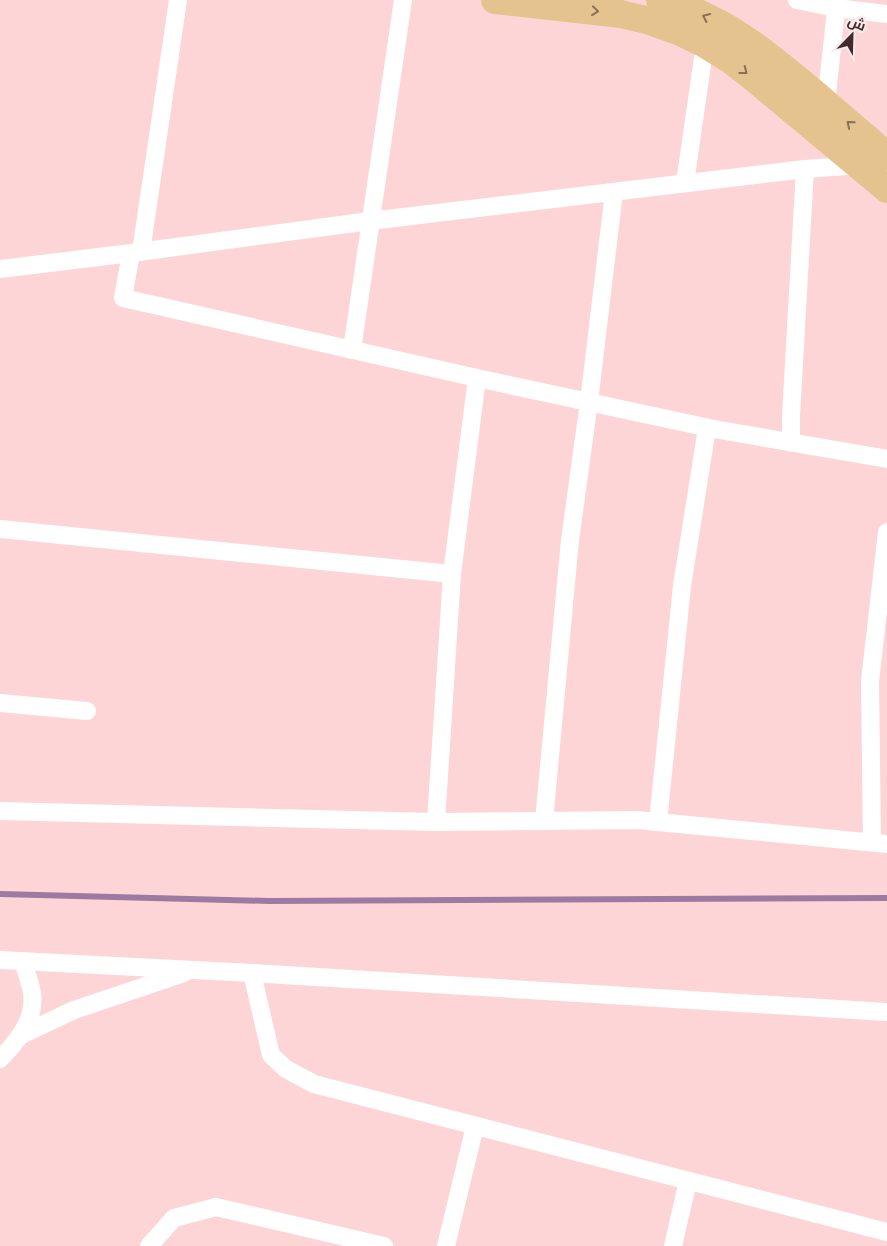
<svg xmlns="http://www.w3.org/2000/svg" width="887" height="1246" font-family="'Golos Text',Cairo,sans-serif">
  <style>
    .lines { fill: none; stroke-linecap: round; stroke-linejoin: round }
    .stream { stroke: #9d7aa2; stroke-width: 6 }
    .minor { stroke: #fff; stroke-width: 18 }
    .primary { stroke: #e4c38f; stroke-width: 28 }
    .oneway { stroke: #8b6f59 }
  </style>
  <rect width="100%" height="100%" fill="#fdd5d7"/>
  <g class="lines">
    <polyline class="stream" points="0,894 269,901 887,898"/>
    <g class="minor">
      <polyline points="797,0 836,8 887,14"/>
      <polyline points="826,104 837,0"/>
      <polyline points="685,183 705,44"/>
      <polyline points="141,252 178,0"/>
      <polyline points="131,253 123,298 477,378 452,574 436,822"/>
      <polyline points="0,269 131,253 370,221 805,169 861,165"/>
      <polyline points="352,350 403,0"/>
      <polyline points="477,378 714,429 887,459"/>
      <polyline points="791,443 791,416 805,169"/>
      <polyline points="0,529 452,574"/>
      <polyline points="0,703 87,711"/>
      <polyline points="0,811 436,822 637,820 887,844"/>
      <polyline points="544,821 570,540 589,402 614,192"/>
      <polyline points="658,822 682,586 707,428"/>
      <polyline points="872,842 870,681 887,532"/>
      <polyline points="0,960 252,973 887,1012"/>
      <polyline points="252,973 271,1055 286,1069 314,1084 887,1232"/>
      <polyline points="21,1035 74,1010 184,973"/>
      <path d="M0,1059C17,1042 36,1019 32,993C30,982 26,972 23,962"/>
      <polyline points="149,1246 174,1218 216,1207 384,1246"/>
      <polyline points="446,1246 475,1126"/>
      <polyline points="673,1246 688,1181"/>
    </g>
    <g class="primary">
      <polyline points="495,0 621,14 650,21 678,31 705,44 731,60 755,79 887,189"/>
      <path d="M660,0C721,15 768,54 815,94C839,115 863,135 887,156"/>
    </g>
  </g>
  <defs><path id="oneway-chevron" d="M-2-3.5L2.5 0L-2 3.5" fill="none" stroke-width="1.6" stroke-linecap="round" stroke-linejoin="round" transform="scale(1.25)"/></defs>
  <g class="oneway">
    <use href="#oneway-chevron" transform="translate(595 11) rotate(6)"/>
    <use href="#oneway-chevron" transform="translate(706 17) rotate(-155)"/>
    <use href="#oneway-chevron" transform="translate(744 71) rotate(38)"/>
    <use href="#oneway-chevron" transform="translate(850 124) rotate(-140)"/>
  </g>
  <g transform="translate(852 35) rotate(23)" stroke="#f8eaea" stroke-width="4" paint-order="stroke">
  <path d="M0-4L9 19L0 12L-9 19Z" fill="#432a2c"/>
  <text y="-8" font-size="14" font-weight="bold" text-anchor="middle" fill="#432a2c">ش</text>
  </g>
</svg>
